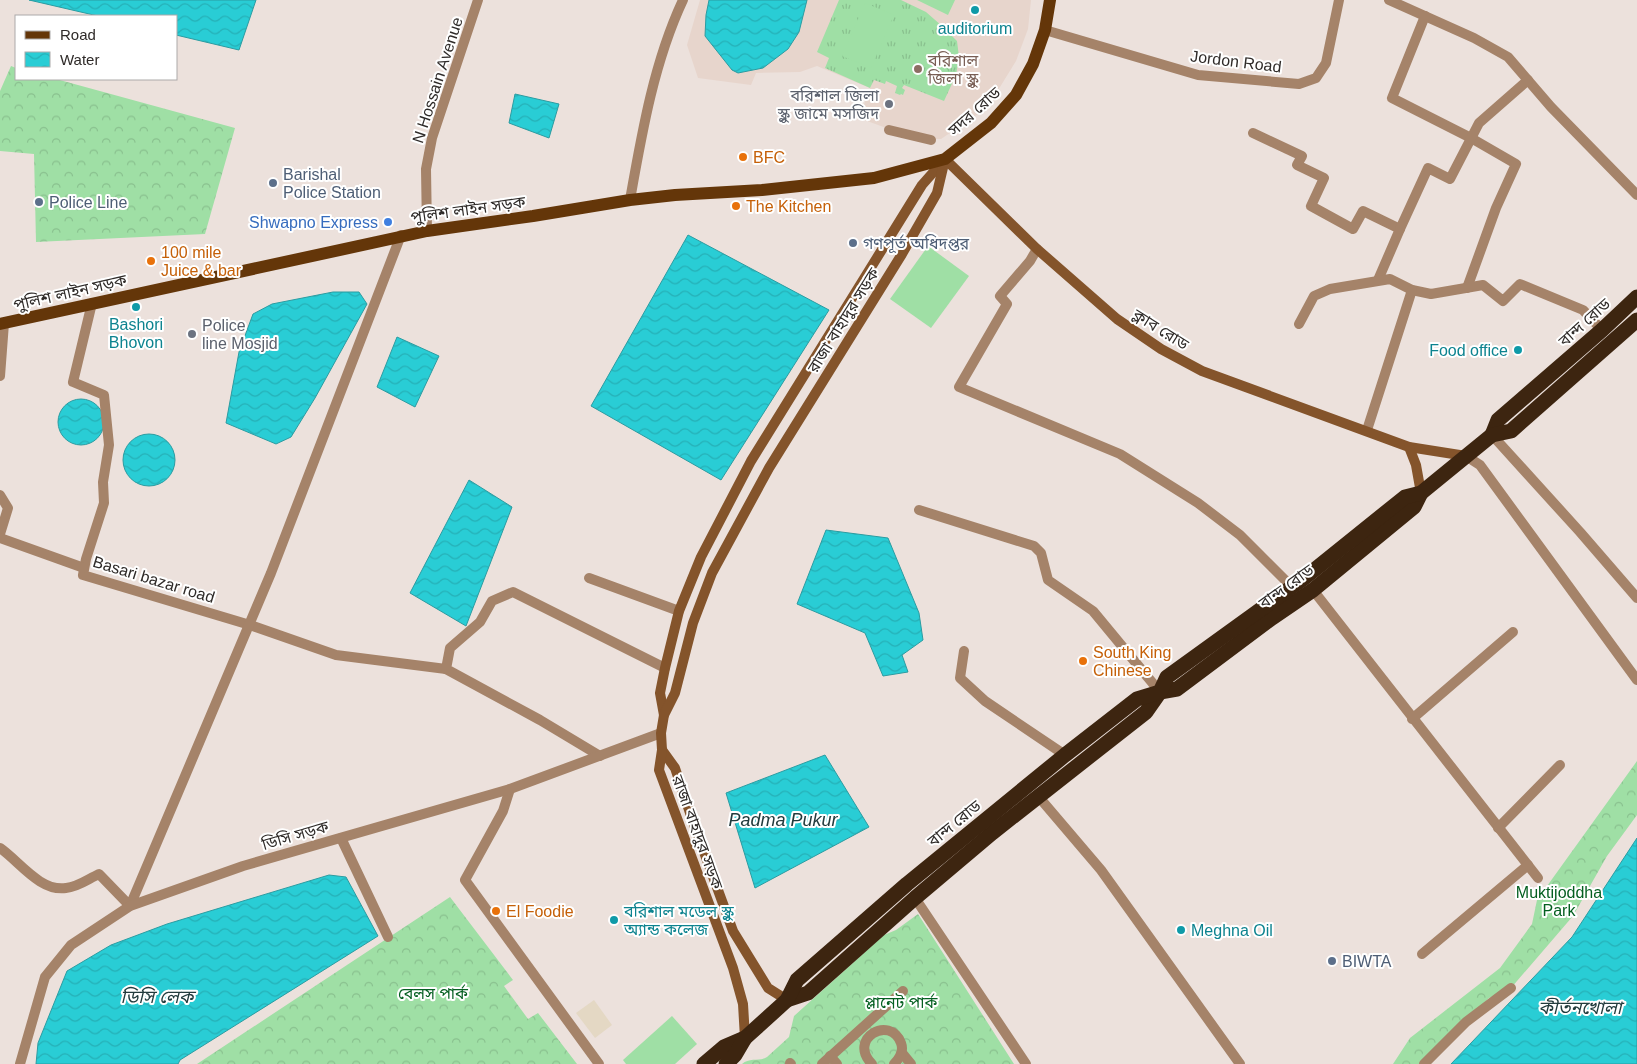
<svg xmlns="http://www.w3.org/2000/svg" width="1637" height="1064" font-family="Arial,'Noto Sans Bengali',sans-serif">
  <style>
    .commercial { fill: #e4d8c4 }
    .built { fill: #e7d5cc }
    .grass { fill: url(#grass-tufts) }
    .forest { fill: url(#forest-crowns) }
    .garden { fill: #9fdfa5 }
    .water { fill: url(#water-waves); stroke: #2b9ca1 }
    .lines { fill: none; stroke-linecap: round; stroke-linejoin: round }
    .street { stroke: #a58369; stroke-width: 10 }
    .secondary { stroke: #84542b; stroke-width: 10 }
    .primary { stroke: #643609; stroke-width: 12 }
    .highway { stroke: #3d2510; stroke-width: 15 }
    .culture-dot { fill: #0f9aa8; stroke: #fff; stroke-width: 2 }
    .education-dot { fill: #8d6e63; stroke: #fff; stroke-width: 2 }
    .worship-dot { fill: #6b7280; stroke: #fff; stroke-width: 2 }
    .food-dot { fill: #e8710a; stroke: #fff; stroke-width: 2 }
    .service-dot { fill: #5c6f8a; stroke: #fff; stroke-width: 2 }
    .shop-dot { fill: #3f7fe0; stroke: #fff; stroke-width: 2 }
    .labels { text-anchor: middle; stroke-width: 4; stroke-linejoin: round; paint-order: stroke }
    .culture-label { font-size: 16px; fill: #0d838f; stroke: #fff }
    .education-label { font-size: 16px; fill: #785e54; stroke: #fff; text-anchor: start }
    .street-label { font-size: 16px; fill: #2f2b29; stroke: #fff }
    .worship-label { font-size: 16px; fill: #5b616d; stroke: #fff; text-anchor: end }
    .food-label { font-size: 16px; fill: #c56008; stroke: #fff; text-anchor: start }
    .service-label { font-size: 16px; fill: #4e5e75; stroke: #fff; text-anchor: start }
    .shop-label { font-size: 16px; fill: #366cbe; stroke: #fff; text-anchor: end }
    .park-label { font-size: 16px; fill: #045f20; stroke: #fff }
    .water-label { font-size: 18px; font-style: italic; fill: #223b3d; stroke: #fff }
  </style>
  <defs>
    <pattern id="grass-tufts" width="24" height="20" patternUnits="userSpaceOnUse" patternTransform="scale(1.25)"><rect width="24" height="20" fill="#9fdfa5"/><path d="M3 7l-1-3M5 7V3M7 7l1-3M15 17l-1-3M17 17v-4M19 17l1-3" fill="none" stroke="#89c08e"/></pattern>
    <pattern id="forest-crowns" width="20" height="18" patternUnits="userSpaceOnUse" patternTransform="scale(1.25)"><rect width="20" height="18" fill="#9fdfa5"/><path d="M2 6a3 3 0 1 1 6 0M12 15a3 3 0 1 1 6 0" fill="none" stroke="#89c08e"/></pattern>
    <pattern id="water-waves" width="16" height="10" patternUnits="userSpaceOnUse" patternTransform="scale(1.25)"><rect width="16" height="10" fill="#29cdd5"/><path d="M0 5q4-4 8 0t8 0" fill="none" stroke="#25b0b7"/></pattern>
  </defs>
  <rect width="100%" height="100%" fill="#ece1dc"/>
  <polygon class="commercial" points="594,1000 612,1025 595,1038 576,1013"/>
  <polygon class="built" points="700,0 1031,0 1028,29 1016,61 1000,87 978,114 941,139 931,139 889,129 859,118 870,88 817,66 800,72 756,73 751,85 698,78 687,45"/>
  <polygon class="grass" points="839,0 901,0 926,12 942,26 957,41 959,57 956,75 944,101 904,85 902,88 905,90 903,95 901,94 900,95 895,93 897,86 886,81 885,84 874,80 870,88 825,68 829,58 817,52"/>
  <g class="forest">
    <polygon points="11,66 16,68 16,79 56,79 235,128 205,234 36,242 34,154 0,151 0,91"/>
    <polygon points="1637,761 1637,815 1607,856 1573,916 1511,988 1489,998 1436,1049 1423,1064 1393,1064 1410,1038 1500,968 1532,924 1537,900"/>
    <polygon points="450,897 513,980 504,986 528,1019 538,1013 577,1064 197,1064"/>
    <path d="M918,914L1014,1064H742C750,1057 760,1062 767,1057L789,1037L794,1016L884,935L896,930Z"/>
  </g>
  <g class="garden">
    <polygon points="917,0 955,0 948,15"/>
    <polygon points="865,3 894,15 871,68 842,56"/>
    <polygon points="928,246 969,276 931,328 890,299"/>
    <polygon points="672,1016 697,1044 675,1064 626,1064 623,1060"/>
  </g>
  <g class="water">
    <polygon points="29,0 256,0 239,50 176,35 176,16 98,16"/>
    <polygon points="709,0 807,0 799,32 788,49 763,68 738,73 732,70 705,36 706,15"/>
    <polygon points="515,94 559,104 549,138 509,123"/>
    <polygon points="688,235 829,310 721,480 591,406"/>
    <polygon points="333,292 359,292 367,304 315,398 291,437 276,444 226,423 239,352 253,314 272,304"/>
    <polygon points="397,337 439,356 415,407 377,387"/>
    <circle cx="81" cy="422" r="23"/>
    <circle cx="149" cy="460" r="26"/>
    <polygon points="469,480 512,507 466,626 410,593"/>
    <polygon points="826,530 888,538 919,613 923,640 902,655 908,672 883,676 865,633 797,604"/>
    <polygon points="825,755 869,827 755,888 726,793"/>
    <polygon points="1637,838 1637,1064 1451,1064 1572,937"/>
    <polygon points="329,875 346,877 378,936 180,1060 178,1064 36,1064 38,1043 67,971 111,945 167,924"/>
  </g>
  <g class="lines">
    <g class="street">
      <polyline points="1389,0 1474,38 1508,57 1551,107 1637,195"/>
      <polyline points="1425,16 1392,98 1471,138 1516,164 1496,208 1467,288"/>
      <polyline points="1045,30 1198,75 1299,84 1316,78 1326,63 1339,0"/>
      <polyline points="889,130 931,140"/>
      <polyline points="1253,133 1302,156 1297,165 1324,178 1311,206 1353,229 1363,211 1400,229 1378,280"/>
      <path d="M630,200C642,132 654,62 683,0"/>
      <polyline points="1400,229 1428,168 1450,179 1479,123 1528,80"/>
      <polyline points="427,231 426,169 432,138 478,0"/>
      <polyline points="1037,249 1030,261 1000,296 1007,304 959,387 1120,454 1198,503 1240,535 1292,587"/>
      <polyline points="92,303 73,382 104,395 109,445 103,482 104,503 86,559 83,575 250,625 336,655 446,669"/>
      <polyline points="1299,324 1314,296 1330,289 1390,279 1412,290 1431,294 1483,285 1503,301 1520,284 1583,310 1602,330"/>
      <polyline points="0,376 4,323"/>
      <polyline points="1367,430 1412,290"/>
      <polyline points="1492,435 1580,532 1637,598"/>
      <polyline points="1466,456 1480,465 1637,680"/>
      <polyline points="0,495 8,508 0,534"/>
      <polyline points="919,510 1034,546 1041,553 1048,580 1093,611 1160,692"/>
      <polyline points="0,538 84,568"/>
      <polyline points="589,578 679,611"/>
      <polyline points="1313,590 1538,878"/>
      <polyline points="964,651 960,678 985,701 1065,755"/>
      <polyline points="1412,719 1513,632"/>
      <polyline points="600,756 540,720 446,669 450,648 480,622 492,601 513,592 665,668"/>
      <polyline points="510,789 503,811 465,880 599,1064"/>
      <polyline points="1038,796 1101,870 1240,1064"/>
      <polyline points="1498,828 1560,765"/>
      <polyline points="341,838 388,937"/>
      <path d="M0,848C19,861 40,892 66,888C78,887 88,879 99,874L130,906L271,573L401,235"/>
      <polyline points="915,898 1026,1064"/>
      <polyline points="1422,954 1528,865"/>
      <polyline points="902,1053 911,1064"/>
      <polyline points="830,1056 837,1064"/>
      <polyline points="790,1063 791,1064"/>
      <polyline points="20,1064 45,977 71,945 130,906 243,866 510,789 661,733"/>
      <polyline points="822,1064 903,991"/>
      <path d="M872,1064C847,1039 890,1014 901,1043C904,1051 900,1058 894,1064"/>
      <polyline points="1424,1064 1466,1022 1511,988"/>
    </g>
    <g class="secondary">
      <polyline points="945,159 1037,249 1117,319 1161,349 1202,371 1409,447 1466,456"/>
      <polyline points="1409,447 1416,465 1421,493"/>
      <polyline points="664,715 660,693 665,668 679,611 701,557 751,461 922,185 945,159"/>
      <polyline points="662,750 675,768 693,822 733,931 768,988 787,1000"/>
      <polyline points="745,1038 743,1004 733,968 659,770 662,750 661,733 664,715 675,693 693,623 712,573 769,468 902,254 937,193 945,159"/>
    </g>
    <polyline class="primary" points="0,324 427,231 533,216 630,200 675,195 762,190 874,178 945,159 991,123 1016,95 1033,64 1045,30 1050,0"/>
    <g class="highway">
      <polyline points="1492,435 1498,420 1602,330 1637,297"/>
      <polyline points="787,1000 808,993 915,898 992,833 1146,712 1160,692 1177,689 1272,618 1313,590 1414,507 1421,493"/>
      <polyline points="704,1064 724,1047 745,1038 787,1000 797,980 907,884 1065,755 1137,699 1160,692 1167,677 1303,579 1405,497 1421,493 1492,435 1511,431 1637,320"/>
      <polyline points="726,1064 735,1055 745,1038"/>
    </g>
  </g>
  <g class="culture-dot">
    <circle cx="975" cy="10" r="5"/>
    <circle cx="136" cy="307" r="5"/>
    <circle cx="1518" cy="350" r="5"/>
    <circle cx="614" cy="920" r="5"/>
    <circle cx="1181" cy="930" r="5"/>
  </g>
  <circle class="education-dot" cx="918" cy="69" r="5"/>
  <g class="worship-dot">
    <circle cx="889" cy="104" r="5"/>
    <circle cx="192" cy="334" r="5"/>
  </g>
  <g class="food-dot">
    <circle cx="743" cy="157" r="5"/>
    <circle cx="736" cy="206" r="5"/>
    <circle cx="151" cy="261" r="5"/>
    <circle cx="1083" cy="661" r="5"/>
    <circle cx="496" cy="911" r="5"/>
  </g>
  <g class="service-dot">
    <circle cx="273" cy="183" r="5"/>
    <circle cx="39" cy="202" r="5"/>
    <circle cx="853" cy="243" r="5"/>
    <circle cx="1332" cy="961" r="5"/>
  </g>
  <circle class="shop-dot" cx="388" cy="222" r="5"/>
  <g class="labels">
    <g class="culture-label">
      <text x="975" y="34">auditorium</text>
      <text x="136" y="330">Bashori<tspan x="136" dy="18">Bhovon</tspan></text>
      <text x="1508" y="356" text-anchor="end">Food office</text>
      <text x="624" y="917" text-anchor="start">বরিশাল মডেল স্কুল<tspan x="624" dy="18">অ্যান্ড কলেজ</tspan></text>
      <text x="1191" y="936" text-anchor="start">Meghna Oil</text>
    </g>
    <g class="education-label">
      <text x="928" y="66">বরিশাল<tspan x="928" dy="18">জিলা স্কুল</tspan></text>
    </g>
    <g class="street-label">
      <text transform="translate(1236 61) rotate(7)" y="6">Jordon Road</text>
      <text transform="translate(437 80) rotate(-72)" y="6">N Hossain Avenue</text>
      <text transform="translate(974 111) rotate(-42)" y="6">সদর রোড</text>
      <text transform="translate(468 209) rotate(-8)" y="6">পুলিশ লাইন সড়ক</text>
      <text transform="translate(70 292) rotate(-13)" y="6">পুলিশ লাইন সড়ক</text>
      <text transform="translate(843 320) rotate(-58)" y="6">রাজা বাহাদুর সড়ক</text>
      <text transform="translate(1584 322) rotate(-42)" y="6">বান্দ রোড</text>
      <text transform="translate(1161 329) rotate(32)" y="6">ক্লাব রোড</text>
      <text transform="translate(154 579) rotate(17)" y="6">Basari bazar road</text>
      <text transform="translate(1286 586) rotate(-36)" y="6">বান্দ রোড</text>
      <text transform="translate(954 823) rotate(-39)" y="6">বান্দ রোড</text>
      <text transform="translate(698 832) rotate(70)" y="6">রাজা বাহাদুর সড়ক</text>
      <text transform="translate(295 835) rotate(-16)" y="6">ডিসি সড়ক</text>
    </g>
    <g class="worship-label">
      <text x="879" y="101">বরিশাল জিলা<tspan x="879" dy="18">স্কুল জামে মসজিদ</tspan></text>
      <text x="202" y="331" text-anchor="start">Police<tspan x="202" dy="18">line Mosjid</tspan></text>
    </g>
    <g class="food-label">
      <text x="753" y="163">BFC</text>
      <text x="746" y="212">The Kitchen</text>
      <text x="161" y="258">100 mile<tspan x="161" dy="18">Juice &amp; bar</tspan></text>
      <text x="1093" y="658">South King<tspan x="1093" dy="18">Chinese</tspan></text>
      <text x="506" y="917">El Foodie</text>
    </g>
    <g class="service-label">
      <text x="283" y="180">Barishal<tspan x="283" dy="18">Police Station</tspan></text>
      <text x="49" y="208">Police Line</text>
      <text x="863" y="249">গণপূর্ত অধিদপ্তর</text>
      <text x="1342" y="967">BIWTA</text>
    </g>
    <g class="shop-label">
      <text x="378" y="228">Shwapno Express</text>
    </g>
    <g class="park-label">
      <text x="1559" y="898">Muktijoddha<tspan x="1559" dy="18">Park</tspan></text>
      <text x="433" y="999">বেলস পার্ক</text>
      <text x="901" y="1008">প্লানেট পার্ক</text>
    </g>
    <g class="water-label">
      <text x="783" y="826">Padma Pukur</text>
      <text x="157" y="1003">ডিসি লেক</text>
      <text x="1580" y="1014">কীর্তনখোলা</text>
    </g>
  </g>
  <rect x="15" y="15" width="162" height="65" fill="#ffffff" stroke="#acaaa9"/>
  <rect x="25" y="31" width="25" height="8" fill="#643609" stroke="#acaaa9"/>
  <text x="60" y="40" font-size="15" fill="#2f2b29">Road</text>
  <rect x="25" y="52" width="25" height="15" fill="url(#water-waves)" stroke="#acaaa9"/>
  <text x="60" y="65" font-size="15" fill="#2f2b29">Water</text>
</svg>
